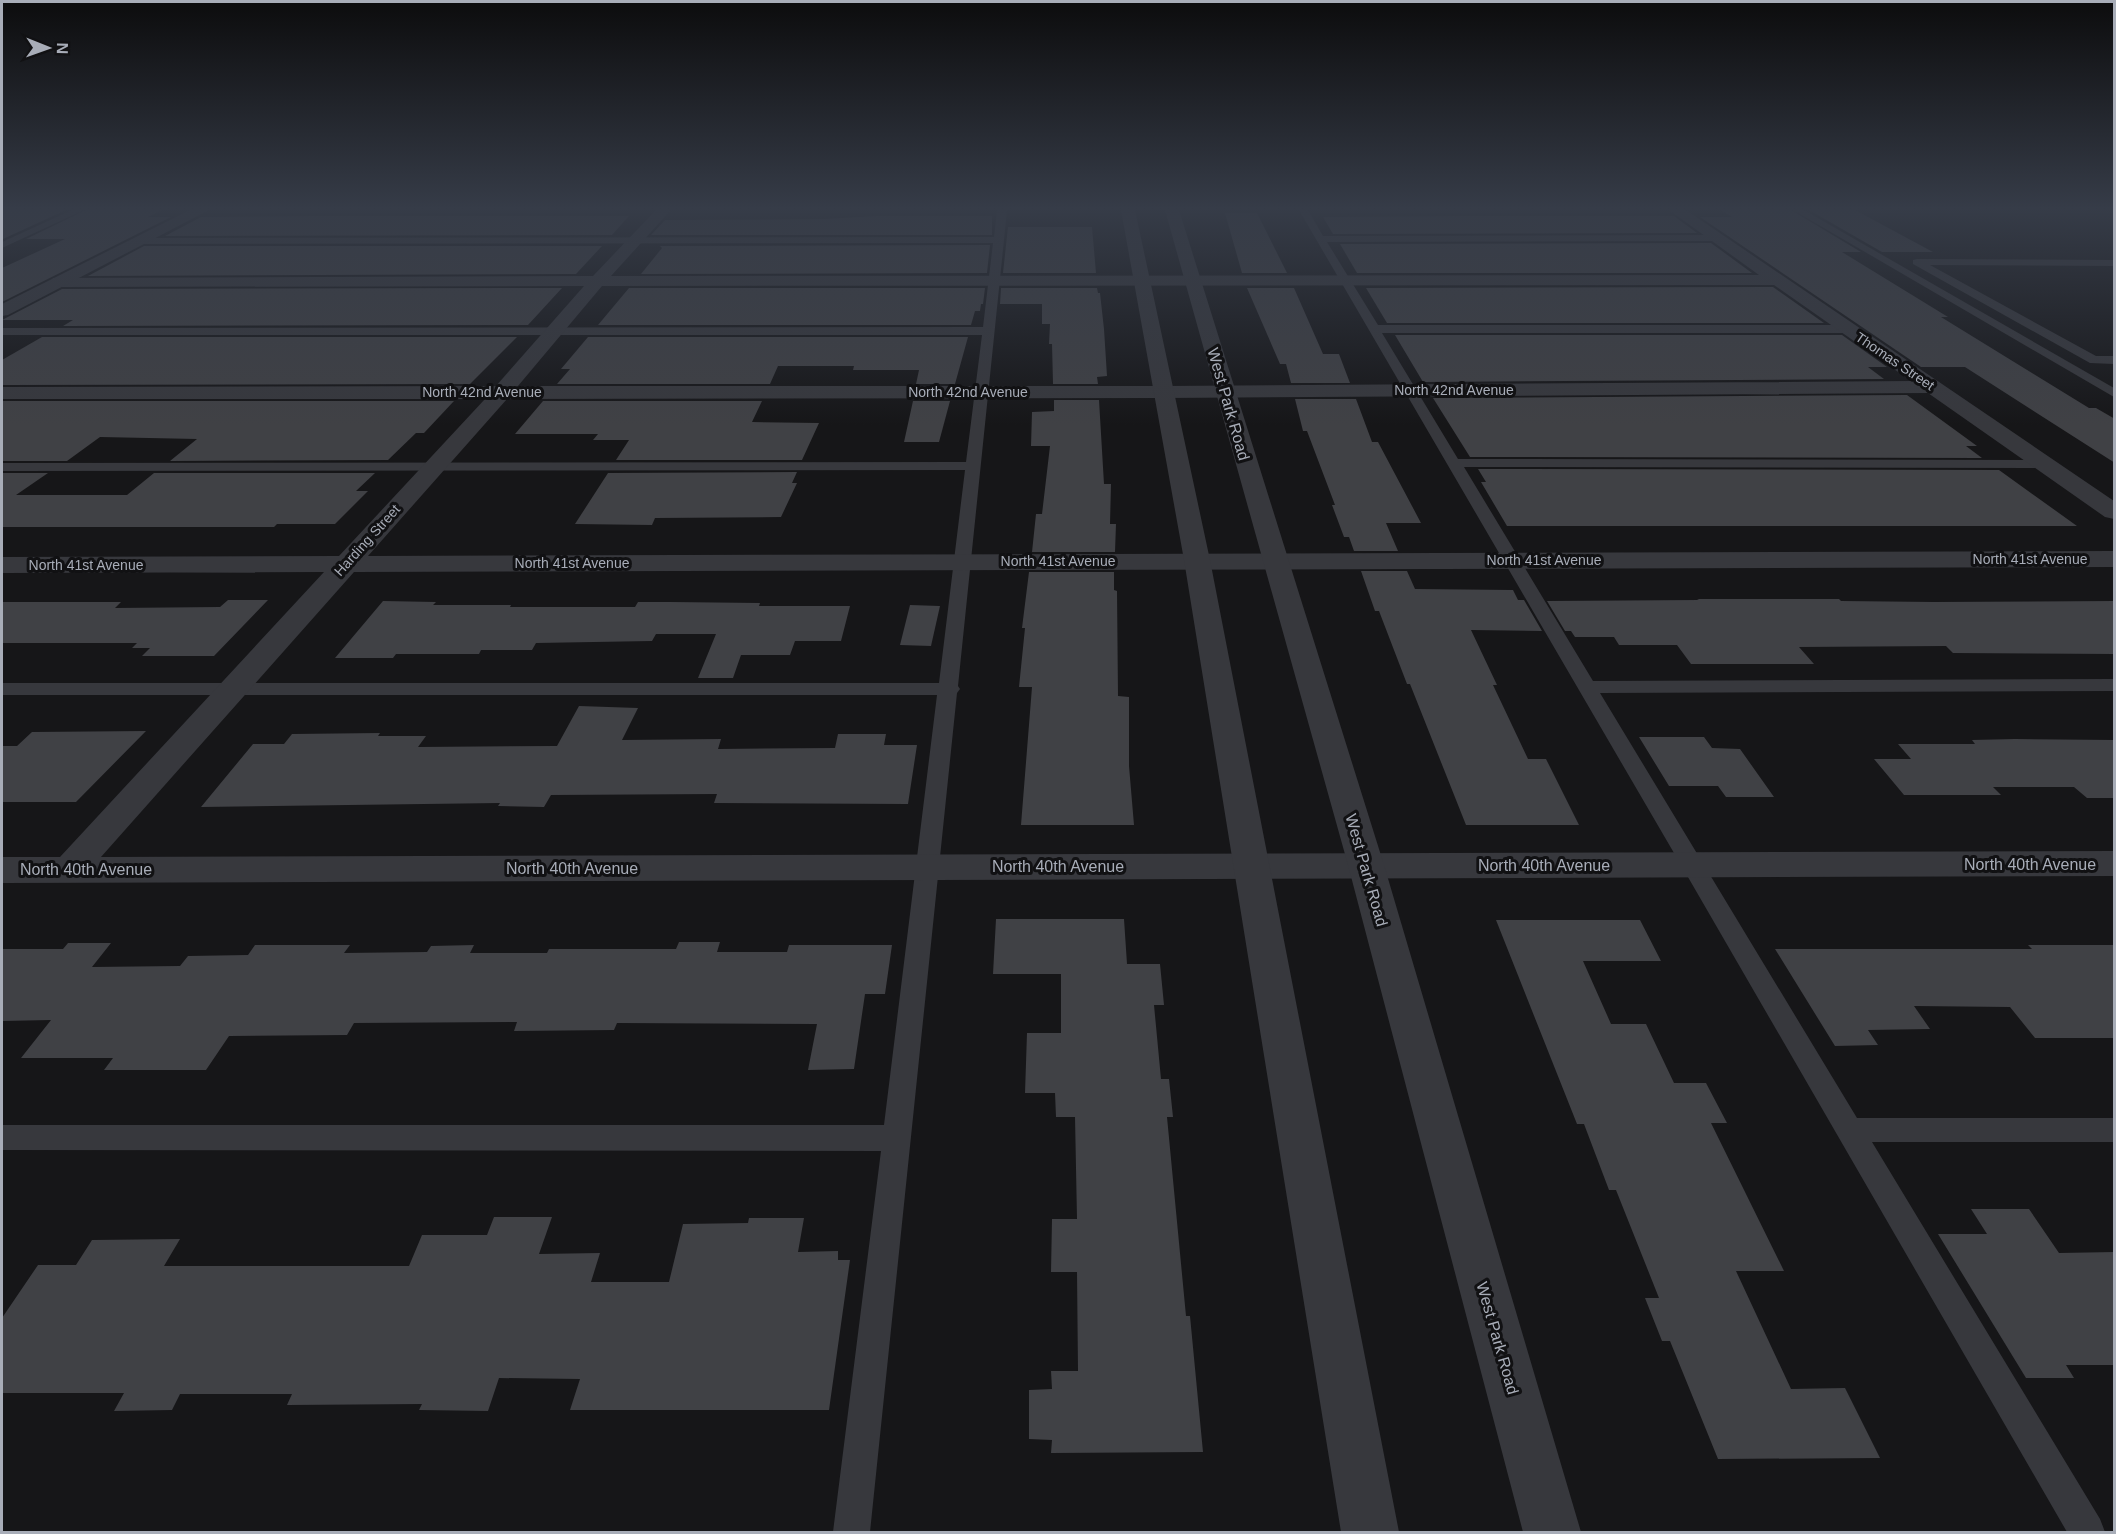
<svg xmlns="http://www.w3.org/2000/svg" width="2116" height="1534" font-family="Arial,sans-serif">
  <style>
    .building { fill: #404145 }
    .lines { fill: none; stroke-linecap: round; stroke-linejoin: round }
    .service { fill: #37383d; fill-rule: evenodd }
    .minor { fill: #37383d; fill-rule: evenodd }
    .tertiary { fill: #37383d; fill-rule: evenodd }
    .labels { text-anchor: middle; stroke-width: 6; stroke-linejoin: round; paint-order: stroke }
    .far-street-label { font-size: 14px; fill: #a8adb8; stroke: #111113 }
    .street-label { font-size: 16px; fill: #a8adb8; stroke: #111113 }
  </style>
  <rect width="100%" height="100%" fill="#161618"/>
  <g class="building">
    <polygon points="2,210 66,210 3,239"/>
    <polygon points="86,210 162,210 148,217 171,217 2,302 2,268 65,239 26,239"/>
    <polygon points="1721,210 1791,210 1861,252 1842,252 1948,317 1941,317 2089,408 2096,408 2115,419 2115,463 1965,367 1921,367 1700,217 1732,217"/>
    <polygon points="1809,210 1855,210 1933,252 1882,252"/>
    <polygon points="1225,213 1257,213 1287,273 1242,273"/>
    <polygon points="319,216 629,216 612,235 165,236 201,217"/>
    <polygon points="877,216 992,216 992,235 651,235 665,220 824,219"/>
    <polygon points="1467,216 1674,216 1697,233 1333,234 1323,217"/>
    <polygon points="1008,227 1092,227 1096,273 1003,273"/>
    <polygon points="1711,243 1752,273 1357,273 1340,244"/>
    <polygon points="990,245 987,273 641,274 662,248 660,246"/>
    <polygon points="144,246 602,246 576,274 88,276"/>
    <polygon points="1773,287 1824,323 1387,323 1366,288"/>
    <polygon points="562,288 528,325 63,326 73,320 2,320 62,289"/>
    <polygon points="629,288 985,288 983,304 981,304 980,311 975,311 971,325 598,325"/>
    <polygon points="1001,288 1097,288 1098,293 1100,293 1104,329 1107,376 1097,377 1098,384 1053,384 1052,344 1049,344 1050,324 1042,324 1042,304 1000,304"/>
    <polygon points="1247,288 1294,288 1323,354 1339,354 1350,383 1291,383 1286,364 1280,364"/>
    <polygon points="1395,335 1842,335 1887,367 1868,367 1884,379 1423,382"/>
    <polygon points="42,337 517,337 470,384 2,385 2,360"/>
    <polygon points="588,337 968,337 955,384 916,384 919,370 853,370 854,366 778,366 770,384 557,384 570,369 561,369"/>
    <polygon points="1907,395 1977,446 1966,446 1982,458 1470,457 1433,398"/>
    <polygon points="1295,399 1356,399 1372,442 1378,442 1421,523 1386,523 1398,551 1354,551 1349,537 1344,537 1332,505 1335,505 1307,431 1303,431"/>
    <polygon points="1054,400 1099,400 1104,484 1111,484 1110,524 1116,524 1115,552 1032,552 1036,514 1042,514 1050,446 1031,446 1032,412 1054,411"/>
    <polygon points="2,401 454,401 424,433 416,433 388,460 170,461 197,439 100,437 67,461 2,461"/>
    <polygon points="543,401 762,401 752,422 819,423 802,460 616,460 629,440 593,440 598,434 515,434"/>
    <polygon points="913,401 950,401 939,442 904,442"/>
    <polygon points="1478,469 1999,470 2077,526 1507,526 1481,482 1486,482"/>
    <polygon points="797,472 792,483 797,483 781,517 655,518 652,525 575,524 608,473"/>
    <polygon points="2,473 48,473 16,495 127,495 154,473 375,473 356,491 368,491 335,524 277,524 274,527 2,527"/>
    <polygon points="1361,571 1407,571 1415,589 1513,590 1518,600 1524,600 1542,631 1471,630 1497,685 1493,685 1528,759 1546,759 1579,825 1466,825 1410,684 1407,684 1379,611 1375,611"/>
    <polygon points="1029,572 1114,572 1114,590 1117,591 1118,696 1129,697 1129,766 1134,825 1021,825 1032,687 1019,687 1025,628 1022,628"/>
    <polygon points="1697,599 1839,599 1841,601 1934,602 2115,601 2115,654 1953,653 1946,646 1799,647 1814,664 1691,664 1677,645 1619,645 1614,637 1575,637 1571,631 1565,631 1547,601 1699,600"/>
    <polygon points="228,600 268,600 214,656 142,656 150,648 132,648 137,643 2,643 2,602 121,602 115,608 220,607"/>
    <polygon points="383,601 436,602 433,605 511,605 510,607 635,607 638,602 671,602 760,603 759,606 850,606 841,641 795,641 790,655 741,655 733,678 698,678 716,634 656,634 652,641 536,643 532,650 481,650 479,654 396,654 393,658 335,658"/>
    <polygon points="910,605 940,606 931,646 900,645"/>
    <polygon points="579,706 638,708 622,740 721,739 718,749 835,748 838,734 886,734 884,745 917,745 908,804 714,803 717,794 551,795 544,807 498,806 500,803 201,807 253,744 284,744 292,734 380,733 378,736 426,736 418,747 557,746"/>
    <polygon points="146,731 76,802 2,802 2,746 17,746 32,732"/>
    <polygon points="1639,737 1704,737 1712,748 1740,749 1774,797 1726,797 1718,786 1669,786"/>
    <polygon points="2015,739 2115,740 2115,798 2087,798 2074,787 1993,787 2001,795 1904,795 1874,759 1911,759 1898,744 1975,744 1972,740"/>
    <polygon points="996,919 1124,919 1127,964 1160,964 1164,1005 1154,1005 1161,1079 1169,1079 1173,1117 1167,1117 1186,1316 1190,1316 1203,1452 1051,1453 1052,1440 1029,1439 1029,1390 1052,1389 1051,1371 1078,1371 1077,1272 1051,1272 1052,1219 1077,1219 1075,1117 1056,1117 1055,1093 1025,1093 1027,1033 1061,1033 1061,974 993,974"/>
    <polygon points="1496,920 1640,920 1661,961 1583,961 1611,1024 1646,1024 1674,1083 1706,1083 1727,1123 1711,1123 1784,1271 1736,1271 1791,1389 1845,1388 1880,1458 1718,1459 1670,1341 1662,1341 1645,1298 1659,1298 1616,1190 1609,1190 1584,1124 1577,1124"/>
    <polygon points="679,942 720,942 717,952 787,952 789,945 892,945 885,994 865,994 854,1069 808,1070 817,1024 617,1023 614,1030 514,1031 517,1022 354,1023 347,1035 229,1036 206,1070 104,1070 113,1058 21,1058 51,1020 2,1021 2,949 63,949 68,943 111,943 92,967 180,966 188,956 248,955 255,945 350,945 344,953 427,952 431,946 474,945 470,953 547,953 549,949 676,949"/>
    <polygon points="2028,945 2115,945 2115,1038 2035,1038 2010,1007 1914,1006 1930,1029 1868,1030 1878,1045 1835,1046 1775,949 2032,949"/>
    <polygon points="1971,1209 2029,1209 2059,1253 2115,1252 2115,1365 2066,1365 2074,1378 2026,1378 1938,1234 1987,1234"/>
    <polygon points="494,1217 552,1217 539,1254 600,1253 591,1282 669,1282 683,1224 748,1223 749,1218 804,1218 798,1252 838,1251 838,1260 850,1260 829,1410 570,1410 580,1379 499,1378 488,1411 419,1410 422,1404 287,1405 292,1394 180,1394 172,1410 114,1411 124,1393 2,1393 2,1318 38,1265 76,1265 92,1240 180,1239 164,1266 409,1266 422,1235 487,1235"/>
  </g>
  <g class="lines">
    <g class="service">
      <polygon points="72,210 84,210 2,248 2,242"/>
      <polygon points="997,210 1007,210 1004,240 958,686 960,689 957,693 870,1532 833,1532 881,1151 2,1150 2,1125 884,1125 937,695 2,695 2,683 939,683 965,470 2,471 2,463 966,462 982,335 2,335 2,328 983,327 993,243 141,244 136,241 141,238 994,237"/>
      <polygon points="1299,210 1308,210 1323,236 1716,235 1721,238 1716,241 1327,242 1378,325 1848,325 1854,329 1848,333 1382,333 1458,459 2044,460 2051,464 2044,468 1464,467 1593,681 2114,679 2114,691 1600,693 1857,1118 2114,1118 2114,1142 1872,1142 2100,1519 2105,1532 2067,1532 1681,865"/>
      <polygon points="1793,210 1804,210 2114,388 2114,397"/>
      <polygon points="1917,259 2114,260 2114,266 1930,265 2096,356 2114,356 2114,364 2090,363 1913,264 1913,260"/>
    </g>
    <path class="minor" d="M656,210H671L611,276L1759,275L1669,210H1686L2114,501V519L2105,517L1928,393L1165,398L507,399L368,556L2114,551V567L354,572L101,857L2114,851V876L2,883V857H60L324,572L2,573V557L339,556L485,399H2V387L496,386L584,286L59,287L53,286L51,282L53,278L593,276ZM1774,285L1911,381L1165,386H518L602,286Z"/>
    <g class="tertiary">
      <polygon points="190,210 209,210 8,315 2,316 2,304"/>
      <polygon points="1121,210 1135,210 1210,560 1399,1532 1341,1532 1184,560"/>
      <polygon points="1165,210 1179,210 1384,865 1581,1532 1523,1532 1348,865"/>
    </g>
  </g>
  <linearGradient id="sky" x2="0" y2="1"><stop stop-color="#0c0c0d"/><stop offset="0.49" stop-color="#363c48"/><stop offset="1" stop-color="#363c48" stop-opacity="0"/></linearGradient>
  <rect width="2116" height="425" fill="url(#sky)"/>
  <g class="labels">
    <g class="far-street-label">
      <text transform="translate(1895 361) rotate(34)" y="5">Thomas Street</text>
      <text x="1454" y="395">North 42nd Avenue</text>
      <text x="482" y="397">North 42nd Avenue</text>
      <text x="968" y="397">North 42nd Avenue</text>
      <text transform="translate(367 540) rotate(-48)" y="5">Harding Street</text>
      <text x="2030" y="564">North 41st Avenue</text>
      <text x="1544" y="565">North 41st Avenue</text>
      <text x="1058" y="566">North 41st Avenue</text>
      <text x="572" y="568">North 41st Avenue</text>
      <text x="86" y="570">North 41st Avenue</text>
    </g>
    <g class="street-label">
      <text transform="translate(1229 404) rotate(74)" y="6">West Park Road</text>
      <text x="2030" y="870">North 40th Avenue</text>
      <text x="1544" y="871">North 40th Avenue</text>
      <text x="1058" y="872">North 40th Avenue</text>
      <text x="572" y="874">North 40th Avenue</text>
      <text x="86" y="875">North 40th Avenue</text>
      <text transform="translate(1367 870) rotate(74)" y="6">West Park Road</text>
      <text transform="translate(1498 1338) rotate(74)" y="6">West Park Road</text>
    </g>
  </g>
  <rect width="2116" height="1534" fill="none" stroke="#a8adb8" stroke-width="6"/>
  <g transform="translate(48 48) rotate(91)" stroke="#111113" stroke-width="4.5" paint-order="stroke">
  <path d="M0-4.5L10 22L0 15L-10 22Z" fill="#a8adb8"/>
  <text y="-9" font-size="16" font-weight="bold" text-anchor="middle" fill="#a8adb8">N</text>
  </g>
</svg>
